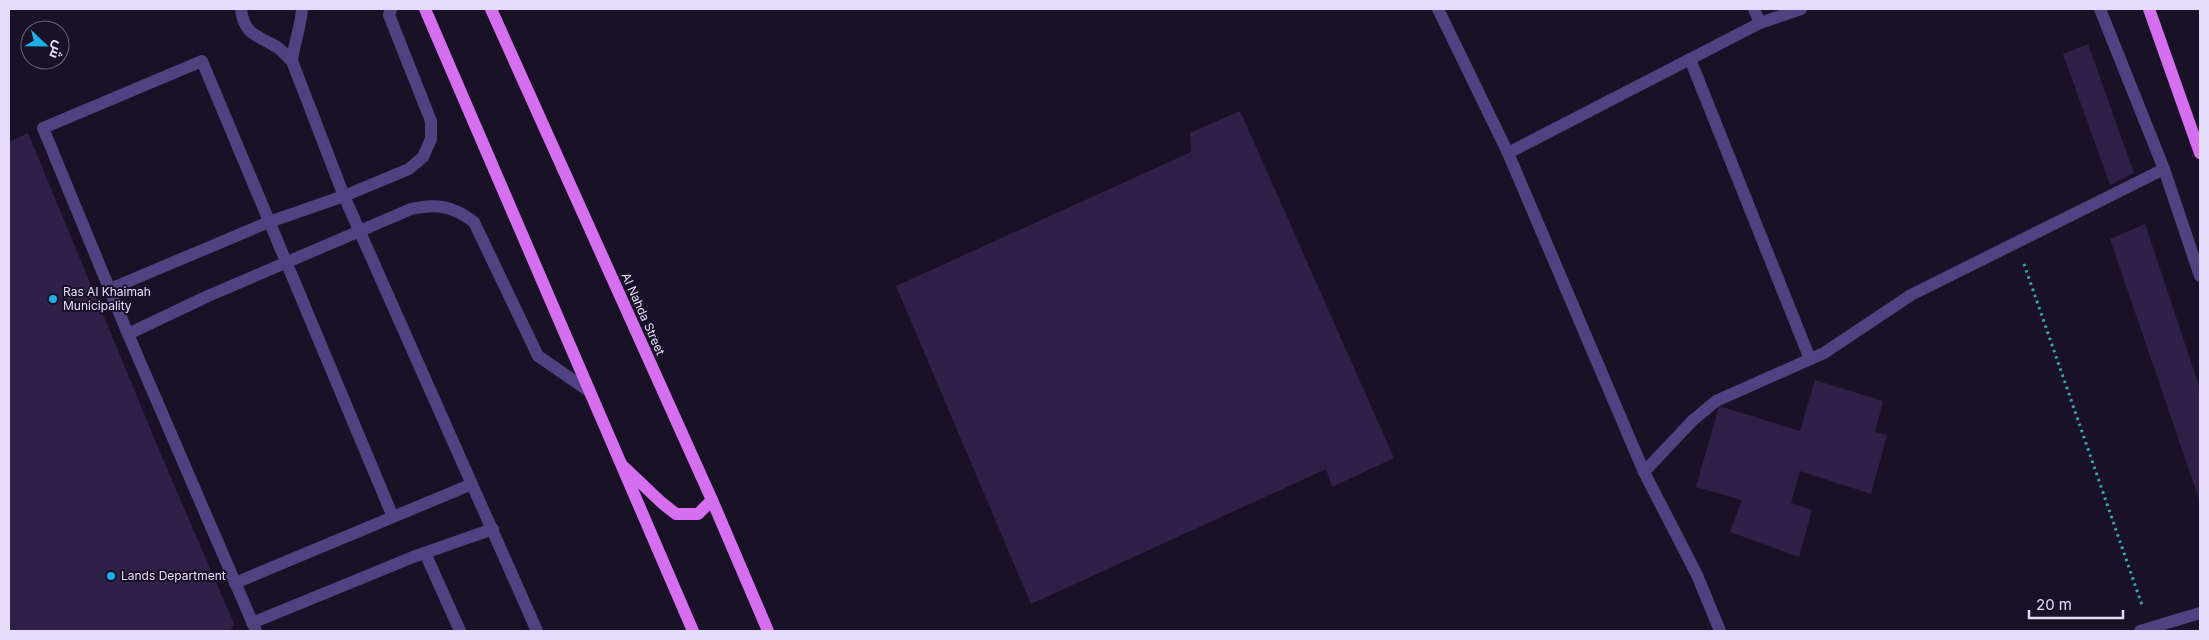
<svg xmlns="http://www.w3.org/2000/svg" width="2209" height="640" font-family="Inter,Cairo,sans-serif">
  <style>
    .building { fill: #2e2046 }
    .lines { fill: none; stroke-linecap: round; stroke-linejoin: round }
    .path { stroke: #3da2ae; stroke-width: 3; stroke-dasharray: 2.5 4; stroke-linecap: butt }
    .minor { stroke: #4f4281; stroke-width: 12 }
    .major { stroke: #d66ef0; stroke-width: 12 }
    .poi-dot { fill: #1bb1e8; stroke: #191227; stroke-width: 2 }
    .labels { text-anchor: middle; stroke-width: 4; stroke-linejoin: round; paint-order: stroke }
    .poi-label { font-size: 12px; fill: #e5dcfb; stroke: #191227; text-anchor: start }
    .street-label { font-size: 12px; fill: #e5dcfb; stroke: #191227 }
  </style>
  <rect width="100%" height="100%" fill="#191227"/>
  <g class="building">
    <polygon points="2088,44 2134,173 2110,185 2063,54"/>
    <polygon points="1240,111 1394,458 1332,487 1326,469 1031,604 896,286 1191,152 1190,133"/>
    <polygon points="28,133 162,457 234,624 230,631 9,631 9,142"/>
    <polygon points="2145,224 2200,389 2200,502 2110,239"/>
    <polygon points="1815,380 1883,401 1875,432 1887,435 1871,494 1800,471 1791,503 1812,510 1799,557 1730,532 1742,500 1696,487 1719,406 1800,431"/>
  </g>
  <g class="lines">
    <polyline class="path" points="2024,264 2143,608"/>
    <g class="minor">
      <path d="M241,9C244,35 257,35 277,47C283,51 287,57 292,61L344,196L537,631"/>
      <polyline points="1438,9 1508,153 1644,472 1697,575 1720,631"/>
      <polyline points="1754,9 1760,23"/>
      <polyline points="2100,9 2164,169 2200,276"/>
      <polyline points="1690,59 1810,359"/>
      <path d="M292,61C294,43 301,26 302,9"/>
      <polyline points="1508,153 1760,23 1801,9"/>
      <polyline points="110,289 269,222 344,196 409,169 423,157 431,139 431,121 389,15 391,9"/>
      <path d="M128,334L208,296L411,209C436,203 453,206 474,222L538,356L589,391"/>
      <polyline points="1644,472 1692,421 1716,401 1824,353 1911,295 2164,169"/>
      <polyline points="425,553 460,631"/>
      <polyline points="235,583 472,484"/>
      <polyline points="252,623 413,557 493,529"/>
      <polyline points="256,631 128,334 43,128 202,61 393,517"/>
      <polyline points="2140,631 2200,613"/>
    </g>
    <g class="major">
      <polyline points="425,9 693,631"/>
      <polyline points="491,9 712,500 768,631"/>
      <polyline points="2149,9 2200,153"/>
      <polyline points="624,467 662,503 676,514 698,514 712,500"/>
    </g>
  </g>
  <g class="poi-dot">
    <circle cx="53" cy="299" r="5"/>
    <circle cx="111" cy="576" r="5"/>
  </g>
  <g class="labels">
    <g class="poi-label">
      <text x="63" y="296">Ras Al Khaimah<tspan x="63" dy="14">Municipality</tspan></text>
      <text x="121" y="580">Lands Department</text>
    </g>
    <g class="street-label">
      <text transform="translate(643 314) rotate(66)" y="4">Al Nahda Street</text>
    </g>
  </g>
  <rect width="2209" height="640" fill="none" stroke="#e5dcfb" stroke-width="20"/>
  <g transform="translate(45 45) rotate(112)"><circle r="24" fill="#191227" stroke="#6b637c"/>
  <path d="M0-4L9 19L0 12L-9 19Z" fill="#1bb1e8"/>
  <text y="-8" font-size="14" font-weight="bold" text-anchor="middle" fill="#e5dcfb">ش</text>
  </g>
  <path d="M2029 610v8h94v-8" fill="none" stroke="#e5dcfb" stroke-width="2.5"/>
  <text x="2036" y="610" font-size="15" fill="#e5dcfb" stroke="#191227" stroke-width="4" paint-order="stroke">20 m</text>
</svg>
